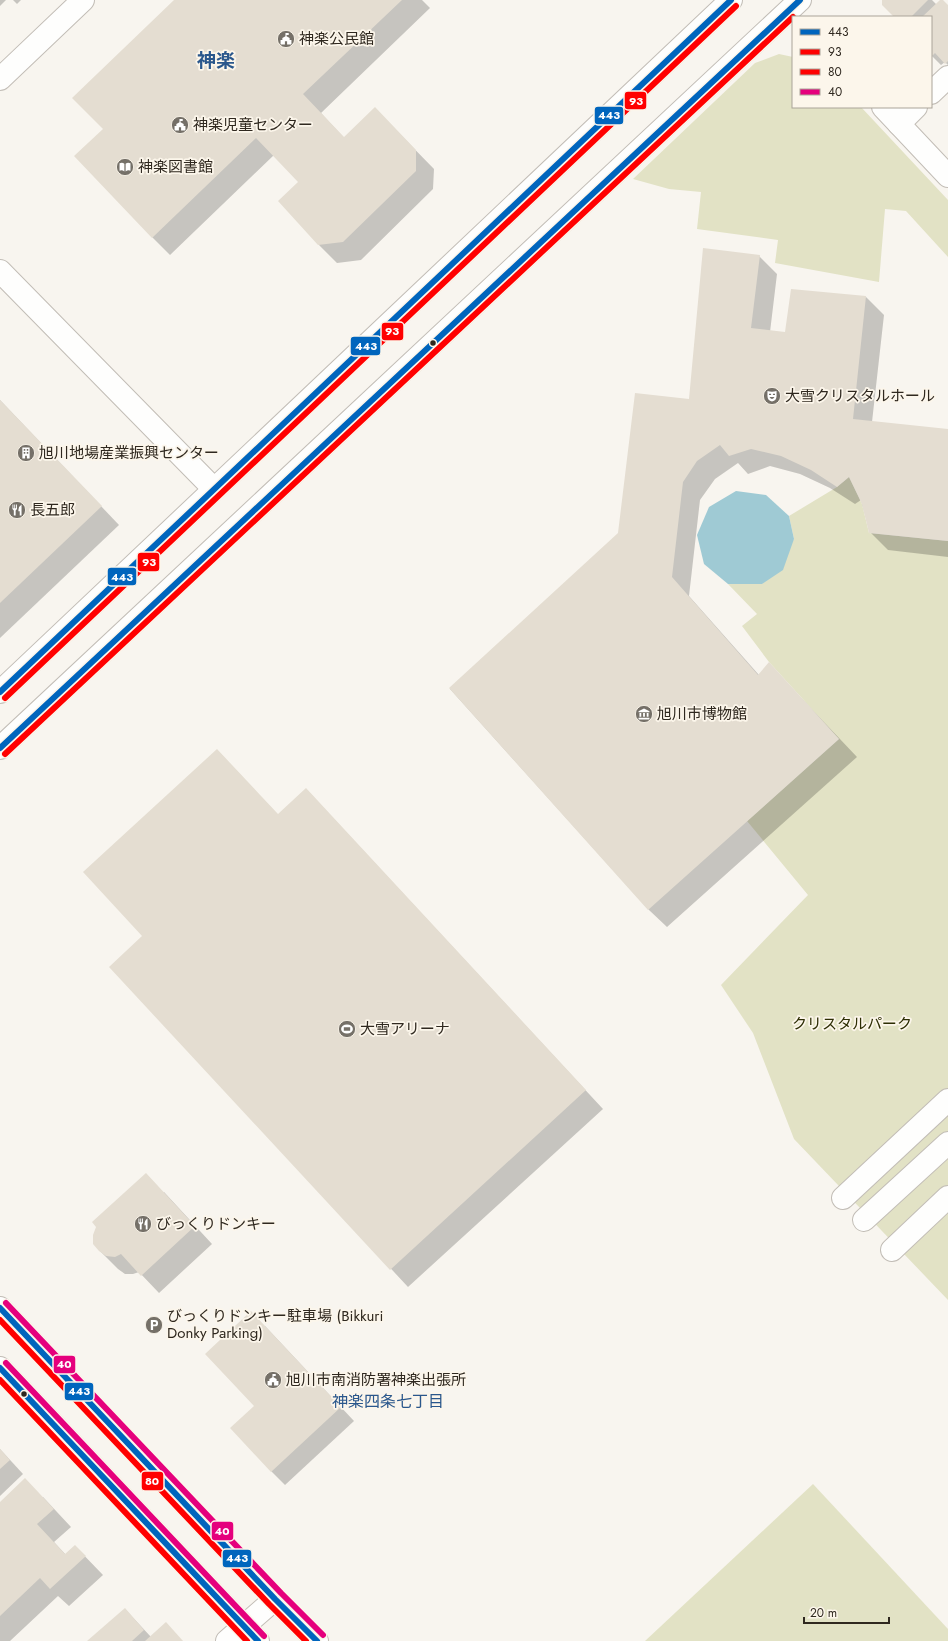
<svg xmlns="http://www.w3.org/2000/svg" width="948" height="1641" font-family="Jost,'Noto Sans JP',sans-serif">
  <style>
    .green { fill: #e2e2c5 }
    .water { fill: #9fcad4 }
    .shadow { fill: #0003 }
    .building { fill: #e4ddd1 }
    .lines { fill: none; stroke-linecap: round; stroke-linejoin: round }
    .minor-casing { stroke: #c2bdb6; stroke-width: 24 }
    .highway-casing { stroke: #c2bdb6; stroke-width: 24 }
    .minor { stroke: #fefefd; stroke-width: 22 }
    .highway { stroke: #fefefd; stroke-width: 22 }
    .bus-1-casing { stroke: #fcf6eb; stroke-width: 9 }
    .bus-2-casing { stroke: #fcf6eb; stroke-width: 9 }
    .bus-3-casing { stroke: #fcf6eb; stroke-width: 9 }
    .bus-4-casing { stroke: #fcf6eb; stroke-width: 9 }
    .bus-1 { stroke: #0065bd; stroke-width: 6 }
    .bus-2 { stroke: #f00; stroke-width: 6 }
    .bus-3 { stroke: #f00; stroke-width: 6 }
    .bus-4 { stroke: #e5007d; stroke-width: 6 }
    .bus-dot { fill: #2f281f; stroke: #fcf6eb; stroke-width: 1.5 }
    .labels { text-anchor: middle; stroke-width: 3.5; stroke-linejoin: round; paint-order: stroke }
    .poi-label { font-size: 15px; fill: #2f281f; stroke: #fcf6eb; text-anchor: start }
    .park-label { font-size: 15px; fill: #2c2d03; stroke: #fcf6eb }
    .neighbourhood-label { font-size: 16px; fill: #2a578c; stroke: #fcf6eb }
    .district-label { font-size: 19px; font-weight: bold; fill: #2a578c; stroke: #fcf6eb }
    .line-badge { stroke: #fcf6eb; stroke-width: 1.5 }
    .badge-label { font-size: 11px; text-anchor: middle; font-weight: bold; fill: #fff }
  </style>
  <rect width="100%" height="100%" fill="#f8f5ef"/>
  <g class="green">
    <polygon points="779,54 793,57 793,107 861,107 948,200 948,257 906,211 885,209 879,282 775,263 778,240 697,229 701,192 669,189 633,179 755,63"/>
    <polygon points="849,477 862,504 869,533 948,541 948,1300 794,1139 753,1033 721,985 808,895 747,821 839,739 769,662 742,626 757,614 728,584 762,584 794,539 789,516 837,487"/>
    <polygon points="813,1484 948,1629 948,1641 645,1641"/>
  </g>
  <polygon class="water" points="736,491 766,495 789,516 794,539 783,570 762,584 728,584 704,564 697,535 709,507"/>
  <g class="shadow">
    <polygon points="0,0 6,0 0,6"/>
    <polygon points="13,0 21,0 17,4"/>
    <polygon points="176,0 422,0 430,8 321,113 344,138 392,126 434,169 433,189 361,260 337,263 319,245 299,182 274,155 170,255 152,237 104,129"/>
    <polygon points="883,0 932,0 937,5 948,7 948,65 945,62 941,65 931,55 931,17 896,17"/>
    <polygon points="759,256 777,274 770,332 786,333 866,297 884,315 872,422 948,430 948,557 888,550 870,532 861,500 855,504 830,488 800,474 770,466 748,474 738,463 715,479 700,500 689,596 759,675 769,664 857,757 667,927 649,910 450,689 619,534 690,400"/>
    <polygon points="0,400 119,525 0,638"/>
    <polygon points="217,750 278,815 306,789 603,1109 408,1287 110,967 144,936"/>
    <polygon points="164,1192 212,1244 159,1293 139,1272 133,1274 125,1274 118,1269 99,1250"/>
    <polygon points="265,1326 354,1421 285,1485 271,1471 255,1406"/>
    <polygon points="0,1449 23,1474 0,1496"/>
    <polygon points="43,1497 71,1527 54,1542 66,1555 75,1546 103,1575 69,1606 58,1596 10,1641 0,1641 0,1503"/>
    <polygon points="125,1609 151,1637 183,1641 89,1641"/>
  </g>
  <g class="building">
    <polygon points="174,0 402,0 303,94 344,137 375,107 416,150 416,171 343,242 318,245 278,201 298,182 256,138 152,238 74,156 103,129 72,98"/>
    <polygon points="882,0 928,0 911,17 894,17 882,5"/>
    <polygon points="940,0 943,0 948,5 948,61 945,64 935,53 931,57 931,17 922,17"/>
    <polygon points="703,248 760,255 751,328 785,332 791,289 866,296 853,419 948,429 948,541 869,533 862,504 849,477 837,487 811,470 781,456 751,449 729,456 720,445 697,461 683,482 672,577 758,675 769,662 839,739 648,910 449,688 618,533 635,393 689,399"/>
    <polygon points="0,400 102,506 0,603"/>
    <polygon points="217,749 278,814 306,788 586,1090 390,1270 109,967 142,936 83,872"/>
    <polygon points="146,1173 195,1226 141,1276 121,1254 115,1257 106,1256 99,1251 93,1244 93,1235 96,1227 92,1222"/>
    <polygon points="251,1311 341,1407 271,1472 230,1428 254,1406 205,1354"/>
    <polygon points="0,1449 10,1460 0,1469"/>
    <polygon points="25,1478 54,1509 37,1524 65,1554 75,1545 86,1556 50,1589 40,1578 0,1616 0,1502"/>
    <polygon points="125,1608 144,1630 132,1641 87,1641"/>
    <polygon points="166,1622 183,1641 145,1641"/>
  </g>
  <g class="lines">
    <defs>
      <g id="minor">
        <polyline points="0,79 83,0"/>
        <polyline points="931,93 948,77"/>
        <polyline points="883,107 948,176"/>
        <polyline points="899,124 916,107"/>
        <polyline points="0,271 214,489"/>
        <polyline points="0,692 731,0"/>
        <polyline points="0,748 800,0"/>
        <polyline points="843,1198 948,1100"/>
        <polyline points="864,1220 948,1143"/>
        <polyline points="892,1250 948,1197"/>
        <polyline points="227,1641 275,1599"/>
      </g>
      <g id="highway">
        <polyline points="0,1308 275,1599 317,1641"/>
        <polyline points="0,1368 258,1641"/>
      </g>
    </defs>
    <use href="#minor" class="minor-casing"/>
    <use href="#highway" class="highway-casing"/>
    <use href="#minor" class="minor"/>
    <use href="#highway" class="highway"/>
    <defs>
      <g id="bus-1">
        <polyline points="0,692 731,0"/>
        <polyline points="0,748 800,0"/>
        <polyline points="0,1308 275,1599 317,1641"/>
        <polyline points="0,1368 258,1641"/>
      </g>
      <g id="bus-2">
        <polyline points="5,698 736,6"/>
        <polyline points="5,754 793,17"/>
      </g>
      <g id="bus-3">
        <polyline points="0,1320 269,1604 306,1641"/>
        <polyline points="0,1380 247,1641"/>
      </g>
      <g id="bus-4">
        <polyline points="6,1303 281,1593 323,1635"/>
        <polyline points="6,1363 264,1636"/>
      </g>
    </defs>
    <use href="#bus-1" class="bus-1-casing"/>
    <use href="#bus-2" class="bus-2-casing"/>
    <use href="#bus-3" class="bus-3-casing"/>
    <use href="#bus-4" class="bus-4-casing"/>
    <use href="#bus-1" class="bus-1"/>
    <use href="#bus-2" class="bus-2"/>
    <use href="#bus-3" class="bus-3"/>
    <use href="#bus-4" class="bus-4"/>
  </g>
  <defs>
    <symbol id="civic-disc" viewBox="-11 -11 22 22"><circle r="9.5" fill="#757068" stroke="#fcf6eb"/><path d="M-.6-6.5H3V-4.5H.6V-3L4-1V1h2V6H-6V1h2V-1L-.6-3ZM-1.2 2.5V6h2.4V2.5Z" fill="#fff"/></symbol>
    <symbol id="library-disc" viewBox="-11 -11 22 22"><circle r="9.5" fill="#757068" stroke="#fcf6eb"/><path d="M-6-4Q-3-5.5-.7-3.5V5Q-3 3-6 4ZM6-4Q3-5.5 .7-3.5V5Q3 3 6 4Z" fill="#fff"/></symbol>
    <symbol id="theatre-disc" viewBox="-11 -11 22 22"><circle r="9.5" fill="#757068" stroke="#fcf6eb"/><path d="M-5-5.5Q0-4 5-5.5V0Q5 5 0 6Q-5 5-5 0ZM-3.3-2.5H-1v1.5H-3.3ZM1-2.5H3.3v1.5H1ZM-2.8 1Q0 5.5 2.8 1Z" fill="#fff"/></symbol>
    <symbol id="building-disc" viewBox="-11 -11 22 22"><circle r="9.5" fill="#757068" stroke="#fcf6eb"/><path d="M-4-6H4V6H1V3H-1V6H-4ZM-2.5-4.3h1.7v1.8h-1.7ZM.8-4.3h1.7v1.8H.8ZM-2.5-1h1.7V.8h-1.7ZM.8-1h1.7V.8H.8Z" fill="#fff"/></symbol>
    <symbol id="restaurant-disc" viewBox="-11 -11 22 22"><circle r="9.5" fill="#757068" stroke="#fcf6eb"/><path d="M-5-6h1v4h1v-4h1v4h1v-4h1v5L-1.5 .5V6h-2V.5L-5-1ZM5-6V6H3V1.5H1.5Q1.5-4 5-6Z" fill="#fff"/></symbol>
    <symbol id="museum-disc" viewBox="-11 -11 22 22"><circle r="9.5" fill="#757068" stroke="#fcf6eb"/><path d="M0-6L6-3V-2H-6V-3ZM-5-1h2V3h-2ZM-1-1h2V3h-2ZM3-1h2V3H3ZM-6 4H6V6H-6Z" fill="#fff"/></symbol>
    <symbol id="stadium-disc" viewBox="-11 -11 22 22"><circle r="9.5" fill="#757068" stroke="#fcf6eb"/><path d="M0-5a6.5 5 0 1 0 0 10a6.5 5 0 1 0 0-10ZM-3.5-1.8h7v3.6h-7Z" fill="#fff"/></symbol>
    <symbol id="parking-disc" viewBox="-11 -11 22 22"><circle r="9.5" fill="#757068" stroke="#fcf6eb"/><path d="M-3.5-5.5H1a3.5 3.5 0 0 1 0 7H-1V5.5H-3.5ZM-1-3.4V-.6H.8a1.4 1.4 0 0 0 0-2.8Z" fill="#fff"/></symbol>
  </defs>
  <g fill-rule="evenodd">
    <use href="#civic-disc" x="276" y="29" width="20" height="20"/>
    <use href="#civic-disc" x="170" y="115" width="20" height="20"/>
    <use href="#library-disc" x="115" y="157" width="20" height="20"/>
    <use href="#theatre-disc" x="762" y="386" width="20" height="20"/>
    <use href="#building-disc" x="16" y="443" width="20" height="20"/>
    <use href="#restaurant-disc" x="7" y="500" width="20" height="20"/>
    <use href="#museum-disc" x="634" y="704" width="20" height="20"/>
    <use href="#stadium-disc" x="337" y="1019" width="20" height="20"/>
    <use href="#restaurant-disc" x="133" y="1214" width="20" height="20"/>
    <use href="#parking-disc" x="144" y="1315" width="20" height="20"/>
    <use href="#civic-disc" x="263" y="1370" width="20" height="20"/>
  </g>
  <g class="bus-dot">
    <circle cx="433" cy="343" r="3.5"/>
    <circle cx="24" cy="1394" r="3.5"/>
  </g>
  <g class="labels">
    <g class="poi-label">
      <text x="299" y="44">神楽公民館</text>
      <text x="193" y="130">神楽児童センター</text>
      <text x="138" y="172">神楽図書館</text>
      <text x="785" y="401">大雪クリスタルホール</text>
      <text x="39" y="458">旭川地場産業振興センター</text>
      <text x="30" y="515">長五郎</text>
      <text x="657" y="719">旭川市博物館</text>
      <text x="360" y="1034">大雪アリーナ</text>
      <text x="156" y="1229">びっくりドンキー</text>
      <text x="167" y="1321">びっくりドンキー駐車場 (Bikkuri<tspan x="167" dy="17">Donky Parking)</tspan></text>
      <text x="286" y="1385">旭川市南消防署神楽出張所</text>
    </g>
    <g class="park-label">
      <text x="852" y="1029">クリスタルパーク</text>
    </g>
    <g class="neighbourhood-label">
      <text x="388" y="1407">神楽四条七丁目</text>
    </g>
    <g class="district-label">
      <text x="216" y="67">神楽</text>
    </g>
  </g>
  <g class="line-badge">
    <rect x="624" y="91" width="23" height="19" rx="4" fill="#f00"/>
    <rect x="594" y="106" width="30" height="19" rx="4" fill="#0065bd"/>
    <rect x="381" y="322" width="23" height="19" rx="4" fill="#f00"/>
    <rect x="350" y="336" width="31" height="20" rx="4" fill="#0065bd"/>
    <rect x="137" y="552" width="23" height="20" rx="4" fill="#f00"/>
    <rect x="107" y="567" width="30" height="19" rx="4" fill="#0065bd"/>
    <rect x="53" y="1355" width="23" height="19" rx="4" fill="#e5007d"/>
    <rect x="64" y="1382" width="30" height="19" rx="4" fill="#0065bd"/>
    <rect x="141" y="1471" width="23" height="20" rx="4" fill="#f00"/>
    <rect x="211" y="1521" width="23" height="20" rx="4" fill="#e5007d"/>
    <rect x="222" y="1549" width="30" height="19" rx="4" fill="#0065bd"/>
  </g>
  <g class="badge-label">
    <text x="636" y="105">93</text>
    <text x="609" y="119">443</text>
    <text x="392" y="335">93</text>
    <text x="366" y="350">443</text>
    <text x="149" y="566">93</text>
    <text x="122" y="581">443</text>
    <text x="64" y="1368">40</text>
    <text x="79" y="1395">443</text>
    <text x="152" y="1485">80</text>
    <text x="222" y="1535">40</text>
    <text x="237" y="1562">443</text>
  </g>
  <rect x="792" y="16" width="140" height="92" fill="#fcf6eb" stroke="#aaa499"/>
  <rect x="800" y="29" width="20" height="6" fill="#0065bd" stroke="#aaa499"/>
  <text x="828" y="36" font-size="12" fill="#2f281f">443</text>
  <rect x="800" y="49" width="20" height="6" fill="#ff0000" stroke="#aaa499"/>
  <text x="828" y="56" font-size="12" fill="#2f281f">93</text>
  <rect x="800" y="69" width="20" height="6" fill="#ff0000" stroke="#aaa499"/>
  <text x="828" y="76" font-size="12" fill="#2f281f">80</text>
  <rect x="800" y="89" width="20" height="6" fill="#e5007d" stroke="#aaa499"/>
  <text x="828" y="96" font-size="12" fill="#2f281f">40</text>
  <path d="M804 1617v6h85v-6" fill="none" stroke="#2f281f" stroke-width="2"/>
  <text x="810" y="1617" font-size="12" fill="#2f281f" stroke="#fcf6eb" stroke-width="3" paint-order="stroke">20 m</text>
</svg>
